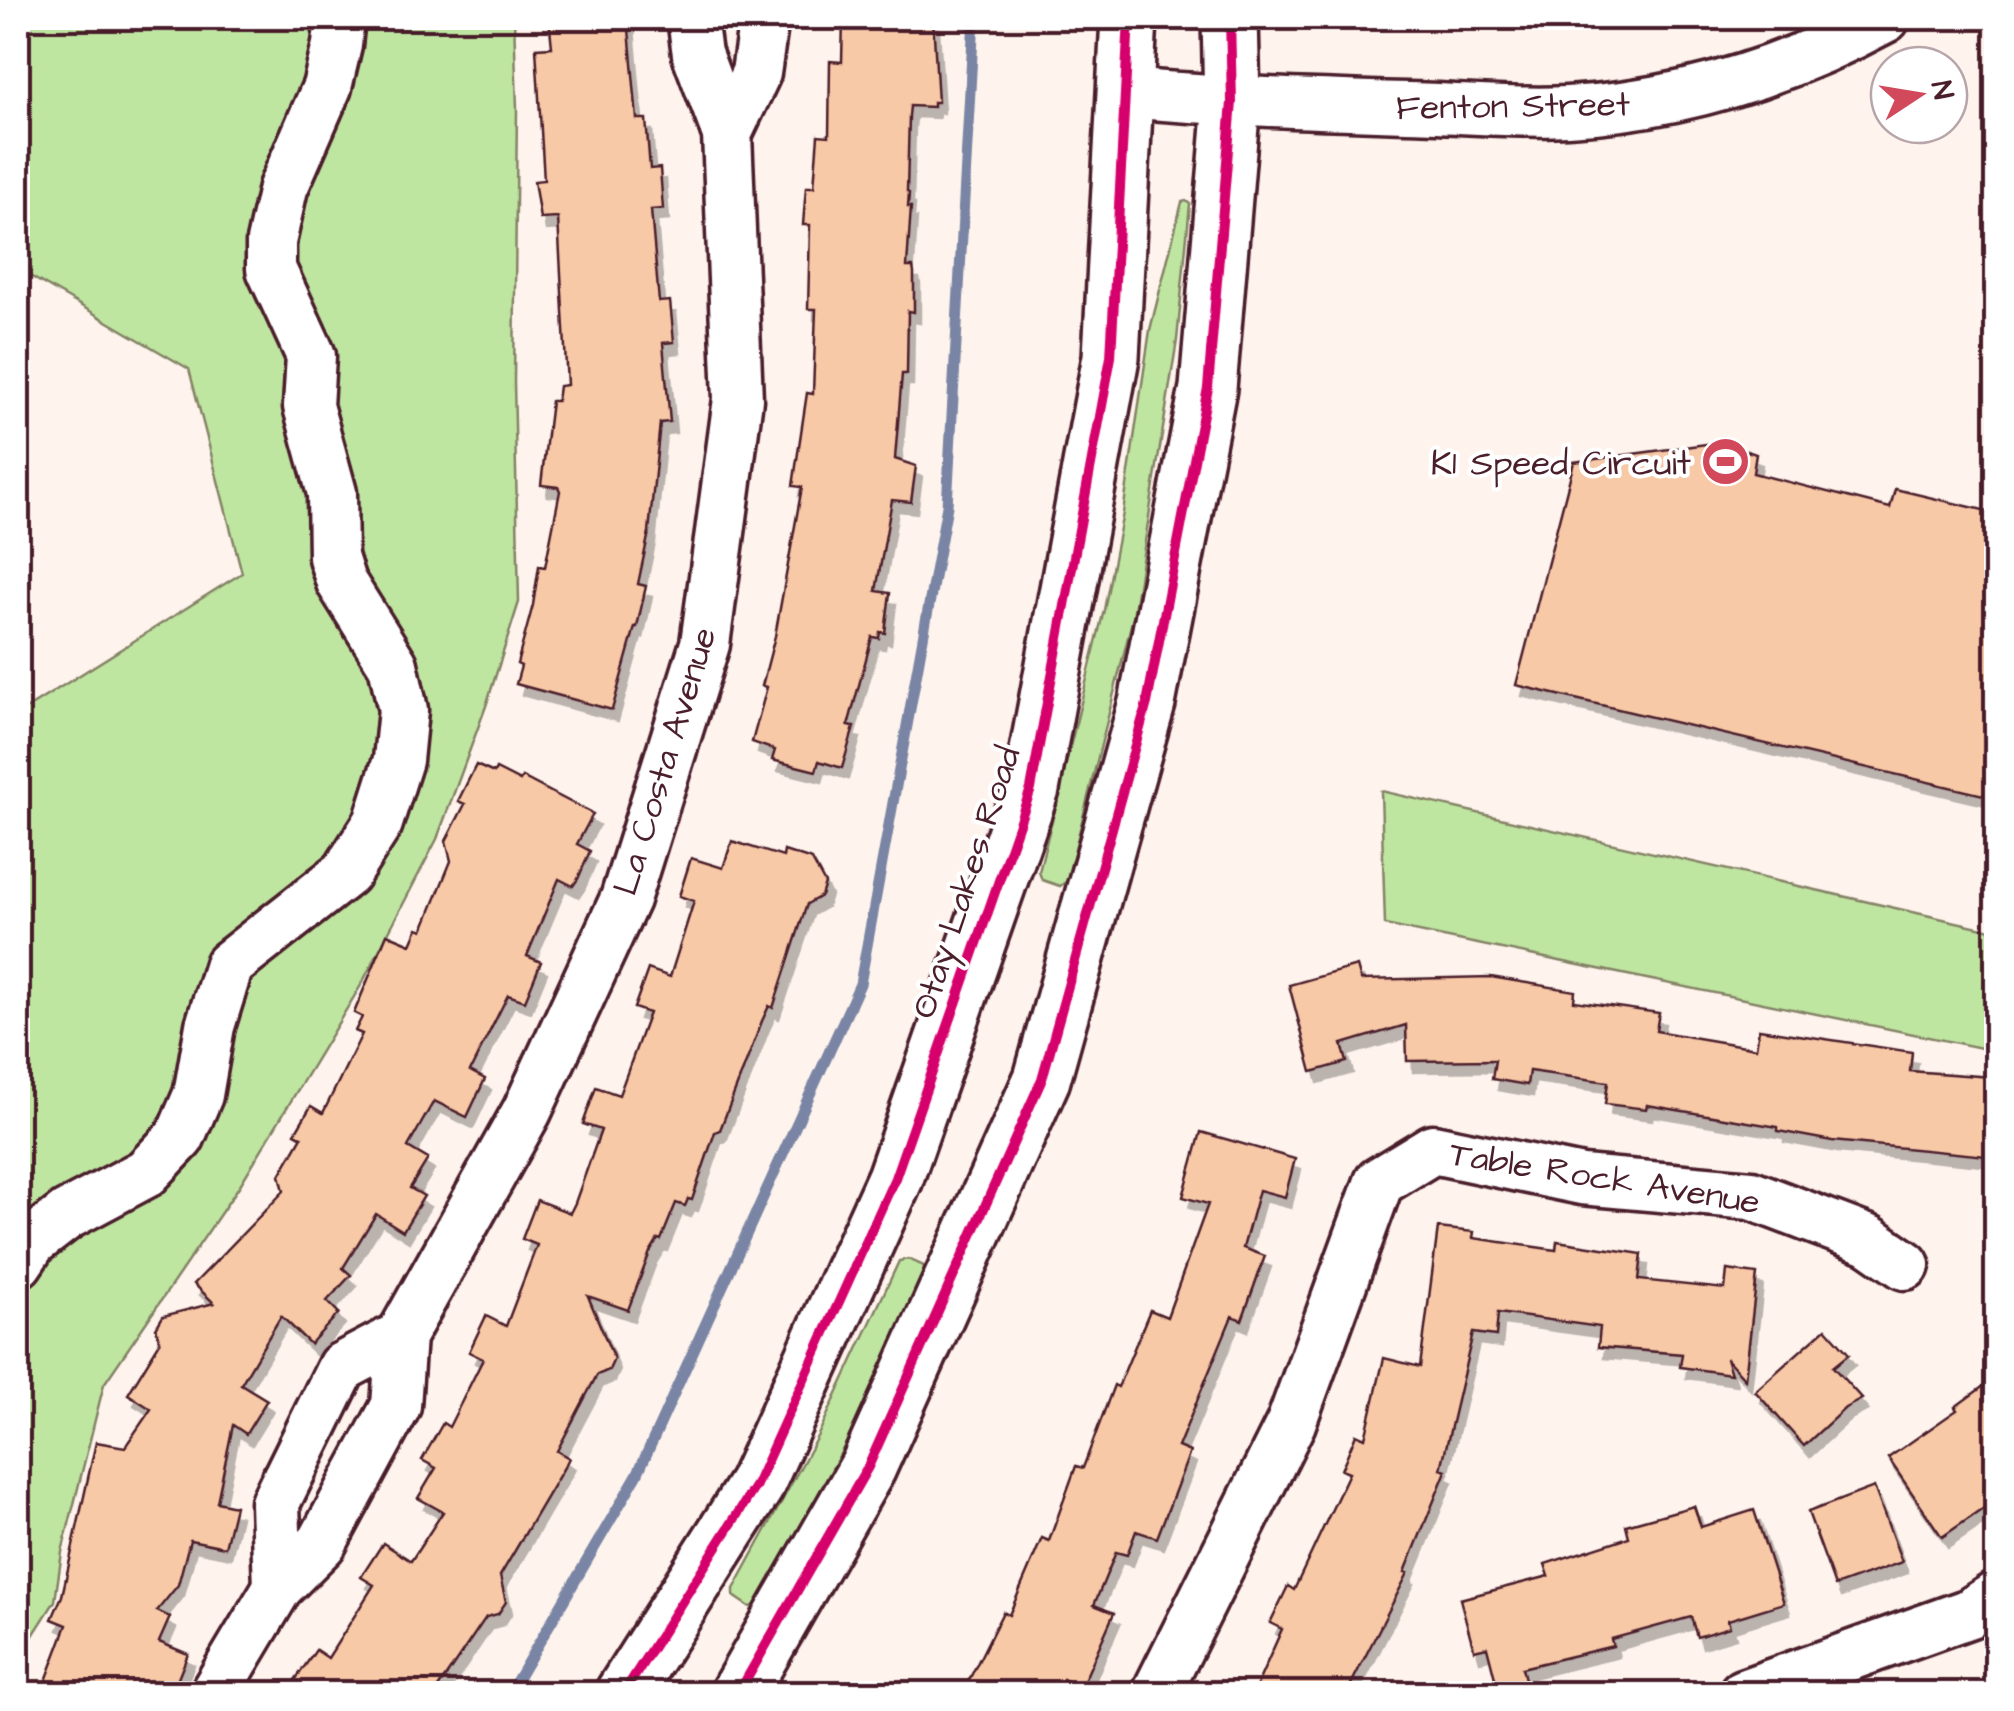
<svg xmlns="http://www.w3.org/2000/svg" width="2014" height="1711" font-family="'Architects Daughter',sans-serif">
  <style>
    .green { fill: #bfe6a1; stroke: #848266; stroke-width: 2.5 }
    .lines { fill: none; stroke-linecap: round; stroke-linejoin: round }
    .stream { stroke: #7a84a4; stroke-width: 11 }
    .building { fill: #f8c9a7; stroke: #4a1f2b; stroke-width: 2.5; filter: url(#shadow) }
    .minor-casing { stroke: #4a1f2b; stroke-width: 55 }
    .major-casing { stroke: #4a1f2b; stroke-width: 62 }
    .minor { stroke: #fff; stroke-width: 48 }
    .major { stroke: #fff; stroke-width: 55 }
    .cycleway-casing { stroke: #fff; stroke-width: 16 }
    .cycleway { stroke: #d6006c; stroke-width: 10 }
    .labels { text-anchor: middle; stroke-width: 8; stroke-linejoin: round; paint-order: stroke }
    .street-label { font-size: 35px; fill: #4a1f2b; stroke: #fff }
    .poi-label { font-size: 35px; fill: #4a1f2b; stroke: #fff; text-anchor: end }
  </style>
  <defs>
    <filter id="shadow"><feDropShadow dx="6" dy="11" stdDeviation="0" flood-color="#0004"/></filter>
  </defs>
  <rect width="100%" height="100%" fill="#fef4ed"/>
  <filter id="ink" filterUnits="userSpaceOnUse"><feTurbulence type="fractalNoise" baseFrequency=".01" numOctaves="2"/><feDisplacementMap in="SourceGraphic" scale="20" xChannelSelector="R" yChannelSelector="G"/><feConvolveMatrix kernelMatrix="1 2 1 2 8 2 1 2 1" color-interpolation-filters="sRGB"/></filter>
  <g filter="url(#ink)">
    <g class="green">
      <polygon points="18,18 514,18 517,108 514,382 519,602 486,706 437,839 360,987 240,1185 104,1384 62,1552 55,1601 18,1659 18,714 242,573 189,369 18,269"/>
      <polygon points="1186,201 1190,204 1177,340 1133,617 1067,881 1060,886 1042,880 1039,872 1104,610 1123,513 1150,330 1182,202"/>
      <polygon points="1381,791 1996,931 1996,1051 1385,925"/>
      <polygon points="908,1259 924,1266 924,1276 846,1443 758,1605 750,1607 734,1596 734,1589 819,1433 899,1261"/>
    </g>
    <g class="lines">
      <polyline class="stream" points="509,1694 637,1475 860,984 947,506 974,18"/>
    </g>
    <g class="building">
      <polygon points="549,18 628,18 637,119 646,119 650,169 660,168 663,209 651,210 659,302 670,301 674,342 663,343 670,422 660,423 649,532 638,584 646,586 637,627 635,627 612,710 516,684 521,666 517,664 533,605 539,566 545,567 560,491 558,487 541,485 551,401 557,401 559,386 567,385 558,218 540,219 534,181 544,180 536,48 552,47"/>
      <polygon points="843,18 933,18 938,102 933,102 933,107 910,106 909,116 907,192 909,193 908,207 911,207 907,267 913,267 914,273 914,312 908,311 907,374 902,374 895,459 916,466 911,502 892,500 876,591 890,593 885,633 880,632 879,638 872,637 848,726 854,727 842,768 819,761 816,771 772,760 775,750 752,742 767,687 762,686 775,636 802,487 793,486 807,393 813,394 816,309 808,309 810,225 803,225 806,187 814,187 818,135 829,136 830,61 842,62"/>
      <polygon points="1721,442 1756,454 1753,473 1890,508 1895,489 1996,513 1996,798 1516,685 1574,462"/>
      <polygon points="476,765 494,773 496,769 520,781 522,777 593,814 577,844 590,851 578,879 573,886 559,879 527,956 541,962 525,1001 508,995 470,1071 485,1079 467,1117 434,1101 408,1147 428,1159 410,1188 424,1196 403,1231 376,1214 343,1268 351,1275 327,1301 339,1313 310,1344 281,1316 241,1384 267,1400 246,1434 233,1425 217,1502 235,1506 225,1547 190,1540 178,1585 157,1611 170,1617 159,1642 188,1654 173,1691 158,1685 154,1694 41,1694 67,1625 52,1619 62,1596 96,1442 125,1447 151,1409 128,1394 160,1342 156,1328 163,1316 214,1303 194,1284 284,1191 280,1175 302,1137 295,1133 311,1106 323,1113 362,1034 355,1031 362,1017 354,1013 387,934 411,944 418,928 423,930 451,861 446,841 465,804 458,801"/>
      <polygon points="732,841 783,857 784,851 812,860 825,884 821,896 807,904 773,1008 769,1006 762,1021 720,1130 715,1132 692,1200 688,1199 685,1206 676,1203 661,1240 658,1239 650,1252 628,1310 588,1296 614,1359 609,1370 597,1375 557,1451 569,1458 566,1464 500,1576 506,1602 498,1614 486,1617 434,1694 308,1694 293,1683 316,1650 328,1658 374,1585 361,1577 383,1543 411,1561 443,1512 418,1498 436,1468 422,1460 443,1423 449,1427 483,1359 469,1352 486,1316 506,1326 537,1245 522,1239 537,1200 570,1213 575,1203 601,1130 583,1124 596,1087 619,1095 649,1013 634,1008 648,969 670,977 694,901 679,896 691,858 723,868"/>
      <polygon points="1357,966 1361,980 1491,977 1575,991 1574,1001 1659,1013 1656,1031 1756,1048 1759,1029 1912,1052 1910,1071 1992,1077 1986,1156 1832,1141 1778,1131 1778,1127 1647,1105 1646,1109 1605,1104 1608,1082 1529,1071 1527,1085 1492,1079 1495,1060 1407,1061 1406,1025 1342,1044 1347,1062 1312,1072 1289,985"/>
      <polygon points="1201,1132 1295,1159 1285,1197 1259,1190 1243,1248 1265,1256 1242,1320 1232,1316 1178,1447 1190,1452 1157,1538 1136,1531 1127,1555 1116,1552 1094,1605 1114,1613 1081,1688 1063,1679 1055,1694 962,1694 1003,1612 1009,1615 1042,1538 1049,1541 1076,1466 1083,1468 1114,1385 1118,1387 1150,1310 1167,1317 1208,1204 1183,1197"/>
      <polygon points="1438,1228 1474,1232 1473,1238 1556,1250 1557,1241 1642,1254 1639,1280 1725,1289 1727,1270 1757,1274 1745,1379 1726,1358 1731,1374 1680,1367 1682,1354 1598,1347 1600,1327 1498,1313 1496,1336 1473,1333 1441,1469 1446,1471 1405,1572 1408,1573 1346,1694 1253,1694 1282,1629 1270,1623 1288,1586 1294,1590 1349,1473 1341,1470 1356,1434 1365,1438 1384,1358 1420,1367"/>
      <polygon points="1826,1328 1849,1354 1833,1367 1862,1399 1845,1408 1804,1446 1755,1391"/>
      <polygon points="1996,1377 1996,1500 1942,1537 1888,1458 1957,1410 1955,1407"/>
      <polygon points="1874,1487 1902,1562 1835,1586 1808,1512"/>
      <polygon points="1694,1506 1701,1527 1754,1510 1784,1603 1728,1620 1730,1627 1697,1637 1691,1617 1611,1639 1613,1646 1522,1668 1527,1687 1499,1694 1487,1647 1474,1650 1460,1599 1549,1576 1545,1564 1629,1537 1626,1525"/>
    </g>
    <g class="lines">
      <defs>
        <g id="minor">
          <path d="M1125,93C1219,101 1312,104 1407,107C1460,108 1514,114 1567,111C1681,105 1785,72 1885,18"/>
          <polyline points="727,134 756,73 764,18"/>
          <polyline points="18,1263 32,1242 67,1215 146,1173 180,1137 198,1095 210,1026 229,965 346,873 378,823 398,760 403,710 393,665 341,582 333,557 332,493 308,406 311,356 271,269 271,242 283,188 327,87 337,45 340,18"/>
          <polyline points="278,1587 275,1503 342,1367 401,1336"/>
          <polyline points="214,1694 278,1587 322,1543 396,1406 401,1336 527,1111 625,899 705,644 738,399 727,134 697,54 692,18"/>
          <polyline points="1156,1694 1291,1423 1379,1182 1433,1149 1582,1180 1751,1195 1869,1240 1905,1265"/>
          <polyline points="1743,1694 1970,1613 1996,1596"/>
        </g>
        <g id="major">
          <polyline points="623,1694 756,1485 895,1178 1031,789 1111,357 1129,18"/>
          <polyline points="738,1694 868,1467 1042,1079 1147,703 1208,388 1232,102 1230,18"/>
        </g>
      </defs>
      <use href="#minor" class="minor-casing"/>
      <use href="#major" class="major-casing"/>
      <use href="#minor" class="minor"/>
      <use href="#major" class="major"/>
      <defs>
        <g id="cycleway">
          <polyline points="623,1694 756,1485 895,1178 1031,789 1111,357 1129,18"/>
          <polyline points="738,1694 868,1467 1042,1079 1147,703 1208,388 1232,102 1230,18"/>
        </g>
      </defs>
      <use href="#cycleway" class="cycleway-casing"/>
      <use href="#cycleway" class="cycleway"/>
    </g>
  </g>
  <defs>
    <symbol id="stadium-disc" viewBox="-11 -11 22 22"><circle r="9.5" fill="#d1495b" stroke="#fff"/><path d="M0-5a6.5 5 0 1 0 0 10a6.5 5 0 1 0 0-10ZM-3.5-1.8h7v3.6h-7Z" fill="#fff"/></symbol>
  </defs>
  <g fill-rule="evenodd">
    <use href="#stadium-disc" x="1698" y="434" width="55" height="55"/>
  </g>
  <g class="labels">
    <g class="street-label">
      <text transform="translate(1513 105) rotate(-1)" y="12">Fenton Street</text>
      <text transform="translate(664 761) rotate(-73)" y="12">La Costa Avenue</text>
      <text transform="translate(965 882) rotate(-72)" y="12">Otay Lakes Road</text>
      <text transform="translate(1605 1177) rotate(9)" y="12">Table Rock Avenue</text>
    </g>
    <g class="poi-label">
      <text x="1691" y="474">K1 Speed Circuit</text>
    </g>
  </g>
  <rect width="2014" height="1711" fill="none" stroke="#fff" stroke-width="60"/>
  <rect x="30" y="30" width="1954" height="1651" fill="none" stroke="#4a1f2b" stroke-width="4" filter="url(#ink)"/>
  <g transform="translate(1919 95) rotate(78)"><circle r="48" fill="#ffffff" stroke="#b7a5aa" stroke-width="2.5"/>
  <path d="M0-8L18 38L0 25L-18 38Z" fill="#d1495b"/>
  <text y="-15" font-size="28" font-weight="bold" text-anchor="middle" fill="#4a1f2b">N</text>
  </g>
</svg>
